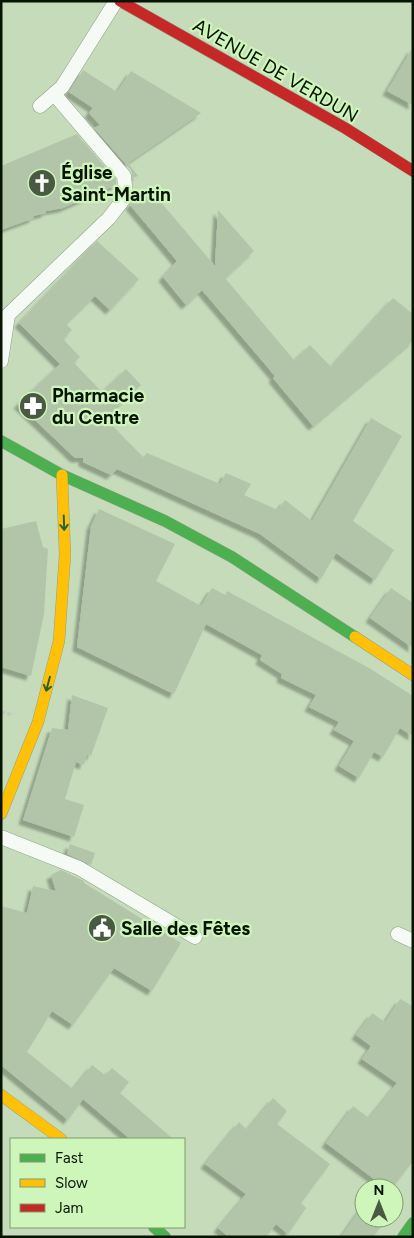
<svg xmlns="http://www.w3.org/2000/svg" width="414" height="1238" font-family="Figtree,sans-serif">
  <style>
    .building { fill: #b2c5a9; filter: url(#shadow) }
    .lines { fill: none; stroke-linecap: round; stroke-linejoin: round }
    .lane-casing { stroke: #91a188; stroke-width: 15 }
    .fast-casing { stroke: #91a188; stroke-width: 12 }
    .slow-casing { stroke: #91a188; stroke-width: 12 }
    .jam-casing { stroke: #91a188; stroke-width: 12 }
    .path { stroke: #c2c8bf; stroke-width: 3; stroke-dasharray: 4 2.5; stroke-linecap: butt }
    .lane { stroke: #f6faf5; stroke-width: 14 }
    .fast { stroke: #4caf50; stroke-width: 11 }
    .slow { stroke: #ffc107; stroke-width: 11 }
    .jam { stroke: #c62828; stroke-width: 11 }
    .oneway { stroke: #2a6229 }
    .labels { text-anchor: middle; stroke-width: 4.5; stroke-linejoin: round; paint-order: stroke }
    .street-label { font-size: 19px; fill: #071402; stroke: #cef5ba }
    .poi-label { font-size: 19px; font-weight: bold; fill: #071402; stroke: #cef5ba; text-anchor: start }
  </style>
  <defs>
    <filter id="shadow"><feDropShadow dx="-4.5" dy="4.5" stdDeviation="1" flood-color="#0004"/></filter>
  </defs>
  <rect width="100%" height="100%" fill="#c5dbba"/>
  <g class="building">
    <polygon points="413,47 413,105 387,91"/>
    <polygon points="83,70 117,92 131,71 201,113 128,163 138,176 133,178 131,170 94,128 100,125 89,113 93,108 69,92"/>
    <polygon points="77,134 116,180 116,185 63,208 46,211 46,213 33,216 34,218 1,230 1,166"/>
    <polygon points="148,187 215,266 218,210 254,251 225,278 294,360 310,345 331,367 393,298 413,314 413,341 313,426 273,378 275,376 202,290 186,305 163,277 177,261 130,205"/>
    <polygon points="97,241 139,279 110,310 95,296 66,324 72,330 63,339 80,357 74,363 102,392 126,369 141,385 105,418 143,457 147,453 220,484 226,473 251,484 244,495 278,510 285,500 312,521 371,418 402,436 353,521 394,550 375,580 336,553 321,579 260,534 117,469 111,475 83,462 83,458 75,458 18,404 60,364 19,323"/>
    <polygon points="99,509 175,544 156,581 201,606 212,588 225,595 227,591 369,668 413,696 413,736 400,728 383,757 374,752 359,778 339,766 354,741 334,730 339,722 309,707 316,695 281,678 282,674 260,660 262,655 206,624 174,694 77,647 91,526"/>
    <polygon points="36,521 43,547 48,549 44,614 31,676 1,667 1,529"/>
    <polygon points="391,588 413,603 413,648 370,618"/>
    <polygon points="72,695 108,708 91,756 87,754 84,765 76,762 65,799 84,805 74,837 23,820 52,728 68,730"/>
    <polygon points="70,844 95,853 91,865 67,854"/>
    <polygon points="61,870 84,881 84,883 181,943 152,991 114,968 73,1025 52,1011 27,1052 73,1089 92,1065 105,1075 112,1068 129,1082 120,1093 173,1139 130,1139 83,1099 68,1120 1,1065 1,906 27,913 33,886 56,891 51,875"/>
    <polygon points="400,999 413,1006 413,1161 392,1188 386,1188 326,1143 353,1106 369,1118 397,1083 362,1059 371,1046 356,1035 372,1013 385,1022"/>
    <polygon points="273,1098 287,1111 277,1124 330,1164 301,1203 306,1208 288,1234 276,1224 266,1237 229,1237 218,1228 246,1194 205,1164 239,1122 247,1130"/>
    <polygon points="364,1204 364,1218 387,1218 373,1237 341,1237"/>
  </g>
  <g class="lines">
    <defs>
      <g id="lane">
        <polyline points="40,106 62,87 116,1"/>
        <polyline points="1,361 8,315 109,218 126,196 124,176 54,94"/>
        <polyline points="1,837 79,868 195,937"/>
        <polyline points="398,934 413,941"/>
      </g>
      <g id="fast">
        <polyline points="1,441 62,475 165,521 232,557 355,637"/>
        <polyline points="154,1227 165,1237"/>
        <polyline points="403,1237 413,1223"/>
      </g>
      <g id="slow">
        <polyline points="355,637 413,675"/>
        <polyline points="1,814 38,722 59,641 65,555 62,475"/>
        <polyline points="1,1095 61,1139"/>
      </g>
      <polyline id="jam" points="120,1 345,128 413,171"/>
    </defs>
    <use href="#lane" class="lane-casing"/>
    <use href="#fast" class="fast-casing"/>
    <use href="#slow" class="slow-casing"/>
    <use href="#jam" class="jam-casing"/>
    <polyline class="path" points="1,712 13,715"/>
    <use href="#lane" class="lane"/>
    <use href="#fast" class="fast"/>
    <use href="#slow" class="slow"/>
    <use href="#jam" class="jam"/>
  </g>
  <defs><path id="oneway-shaft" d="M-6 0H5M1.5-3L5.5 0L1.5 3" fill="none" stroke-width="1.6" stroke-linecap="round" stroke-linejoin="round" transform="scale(1.25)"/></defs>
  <g class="oneway">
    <use href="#oneway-shaft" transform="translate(64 523) rotate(88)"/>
    <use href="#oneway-shaft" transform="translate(48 684) rotate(105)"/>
  </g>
  <defs>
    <symbol id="church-disc" viewBox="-11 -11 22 22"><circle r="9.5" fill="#4a5a42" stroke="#cef5ba"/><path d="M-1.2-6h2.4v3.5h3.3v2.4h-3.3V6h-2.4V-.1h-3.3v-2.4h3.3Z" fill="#fff"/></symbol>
    <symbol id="pharmacy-disc" viewBox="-11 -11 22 22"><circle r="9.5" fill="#4a5a42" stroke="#cef5ba"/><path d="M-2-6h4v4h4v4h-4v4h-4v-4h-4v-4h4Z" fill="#fff"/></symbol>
    <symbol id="civic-disc" viewBox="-11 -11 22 22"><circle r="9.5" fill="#4a5a42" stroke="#cef5ba"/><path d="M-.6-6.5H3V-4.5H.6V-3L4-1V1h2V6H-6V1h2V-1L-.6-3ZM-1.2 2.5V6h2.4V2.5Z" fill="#fff"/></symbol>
  </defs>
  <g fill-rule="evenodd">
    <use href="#church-disc" x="26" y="167" width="32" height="32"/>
    <use href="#pharmacy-disc" x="17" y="390" width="32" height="32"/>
    <use href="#civic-disc" x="86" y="912" width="32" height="32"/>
  </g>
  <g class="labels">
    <g class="street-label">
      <text transform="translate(276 70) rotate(30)" y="7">AVENUE DE VERDUN</text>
    </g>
    <g class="poi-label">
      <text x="61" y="179">Église<tspan x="61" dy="22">Saint-Martin</tspan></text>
      <text x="52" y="402">Pharmacie<tspan x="52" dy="22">du Centre</tspan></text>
      <text x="121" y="935">Salle des Fêtes</text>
    </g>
  </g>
  <rect width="414" height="1238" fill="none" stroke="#071402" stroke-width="5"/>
  <rect x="10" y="1138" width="175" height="90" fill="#cef5ba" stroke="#7e9b70"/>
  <rect x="20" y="1154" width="25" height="8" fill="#4caf50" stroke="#7e9b70"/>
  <text x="55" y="1163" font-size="15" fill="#071402">Fast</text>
  <rect x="20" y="1179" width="25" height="8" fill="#ffc107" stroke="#7e9b70"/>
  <text x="55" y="1188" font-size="15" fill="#071402">Slow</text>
  <rect x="20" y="1204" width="25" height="8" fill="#c62828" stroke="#7e9b70"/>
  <text x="55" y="1213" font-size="15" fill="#071402">Jam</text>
  <g transform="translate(379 1203)"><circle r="24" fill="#cef5ba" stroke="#7e9b70"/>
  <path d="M0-4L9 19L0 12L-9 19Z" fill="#4a5a42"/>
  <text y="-8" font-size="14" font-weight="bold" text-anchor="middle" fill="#071402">N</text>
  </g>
</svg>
